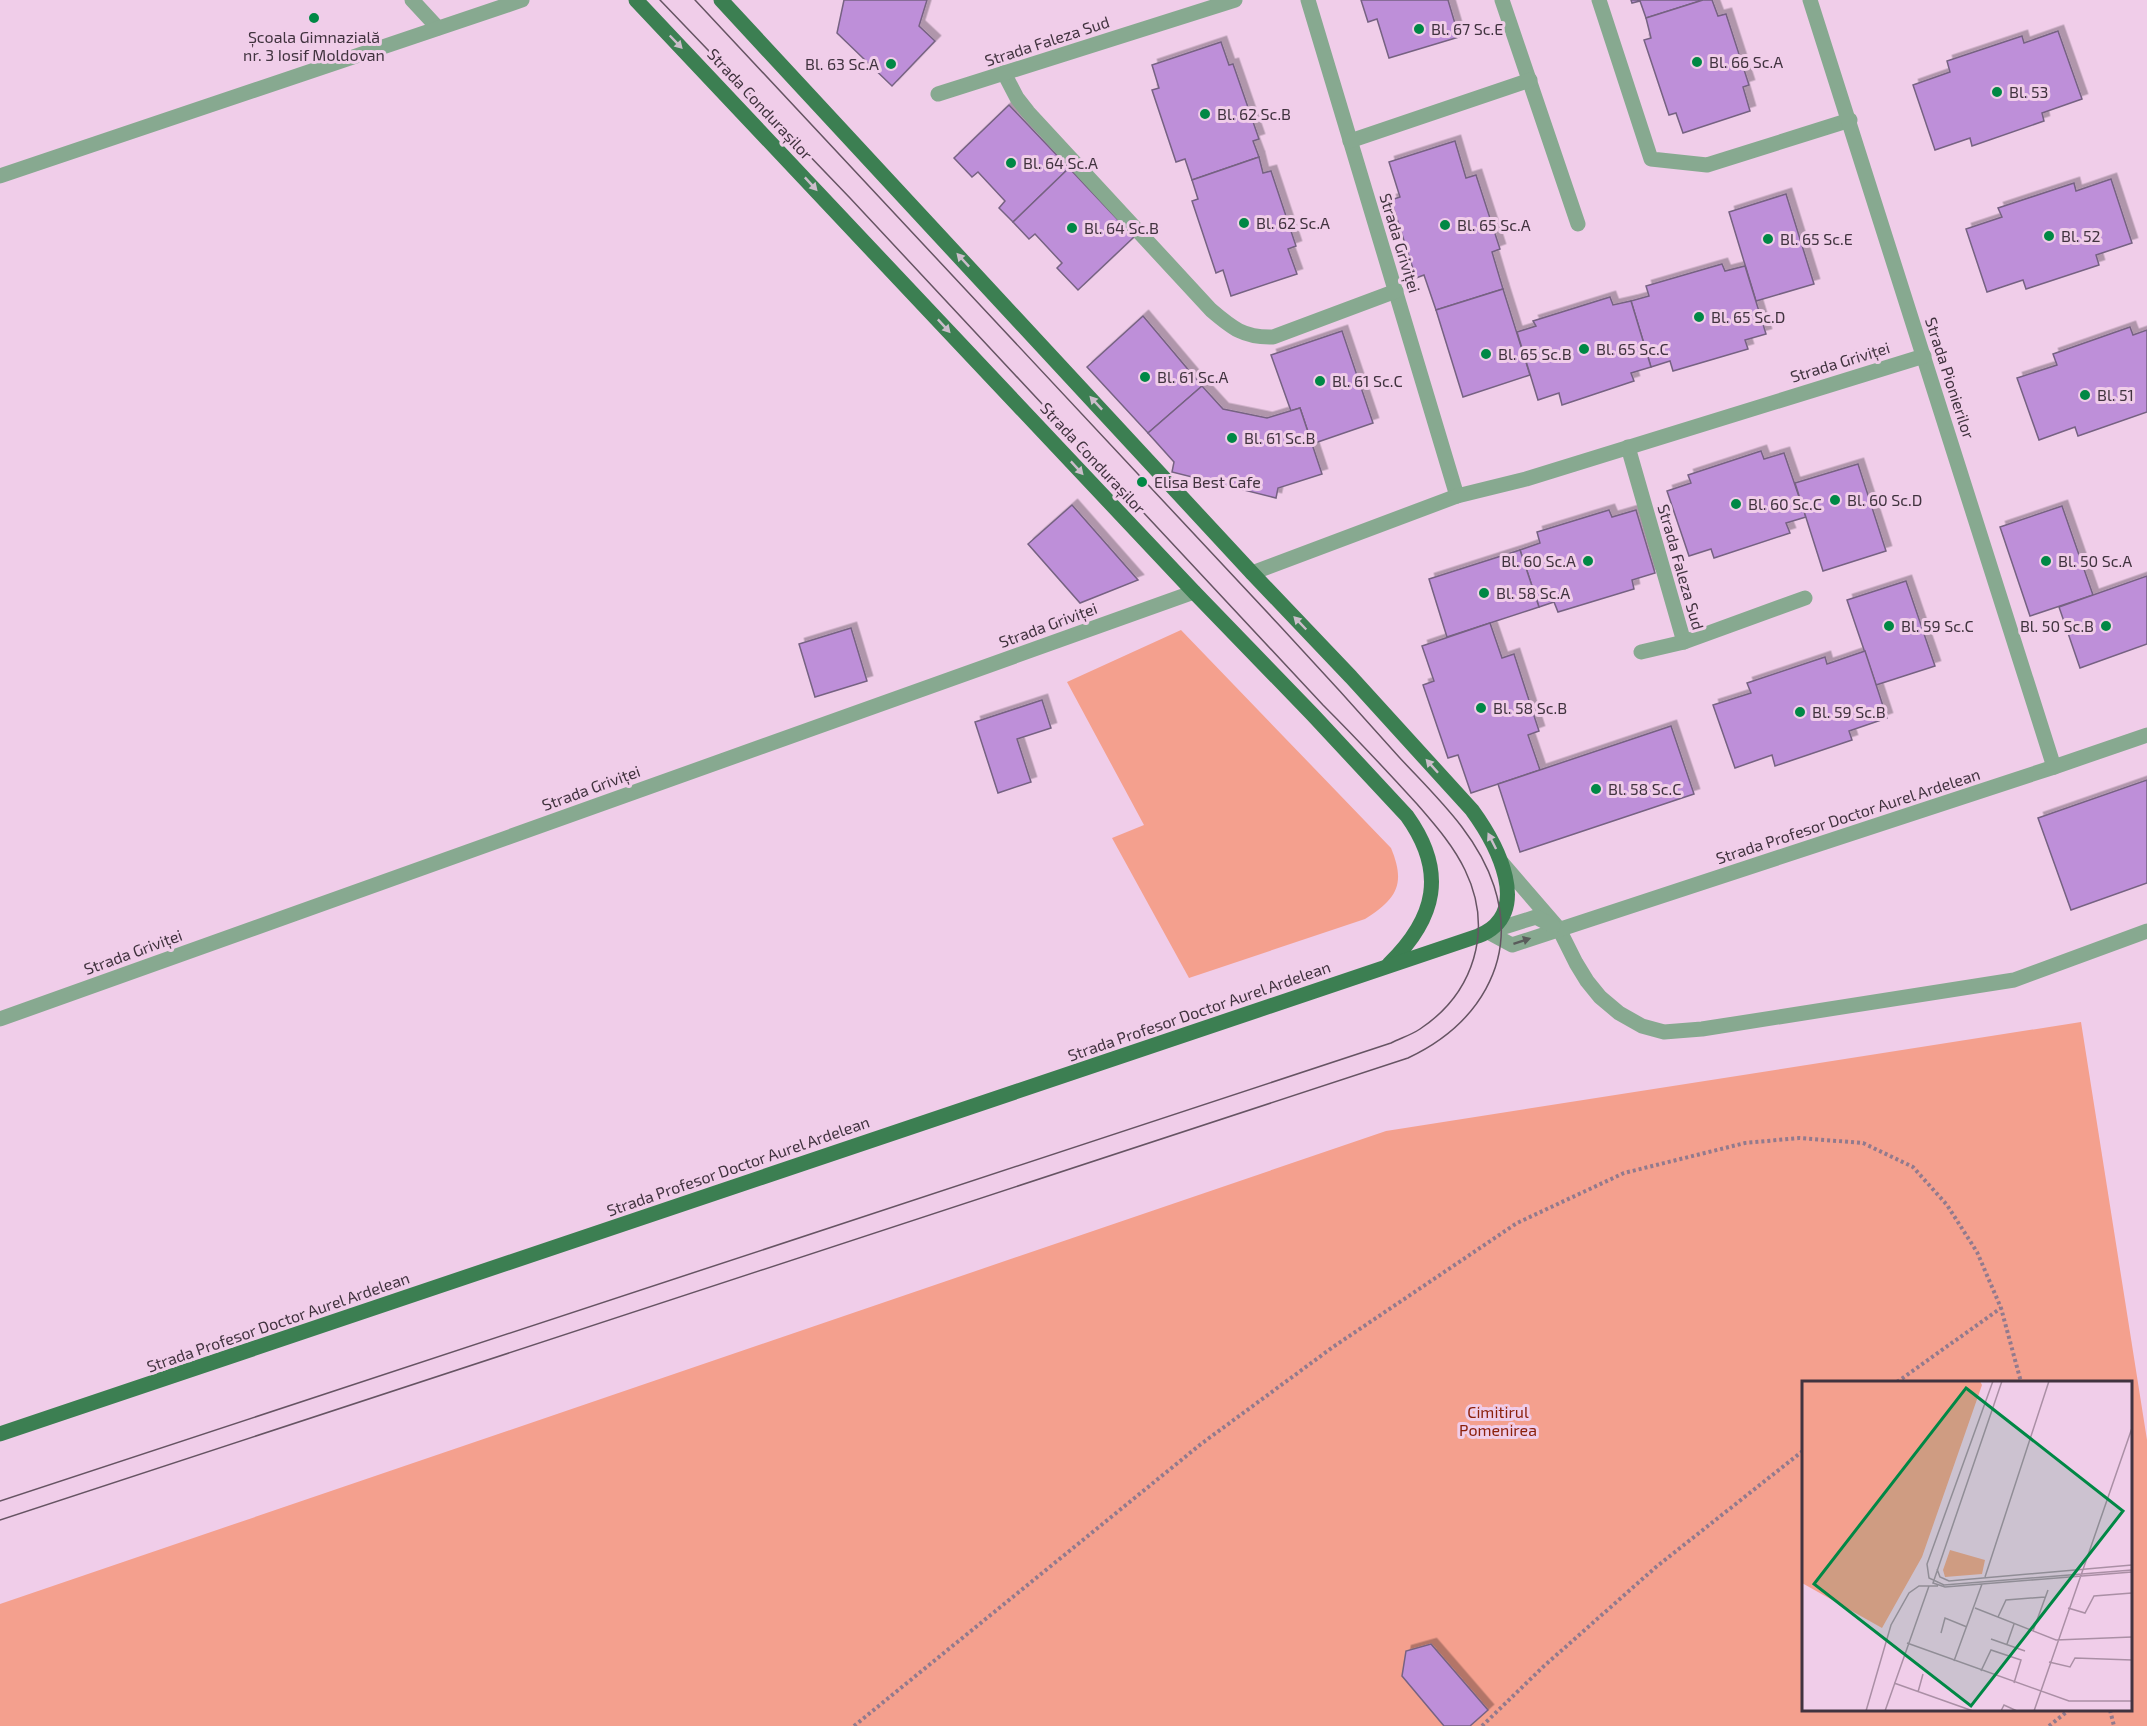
<svg xmlns="http://www.w3.org/2000/svg" width="2147" height="1726" font-family="'Exo 2',sans-serif">
  <style>
    .green { fill: #f4a08e; fill-rule: evenodd }
    .building { fill: #be8fd9; stroke: #766282; stroke-width: 1.5; filter: url(#shadow) }
    .lines { fill: none; stroke-linecap: round; stroke-linejoin: round }
    .path { stroke: #927a8d; stroke-width: 4; stroke-dasharray: 3 3; stroke-linecap: butt }
    .minor { stroke: #87a990; stroke-width: 15 }
    .major { stroke: #3c7f52; stroke-width: 15 }
    .tram { stroke: #665463; stroke-width: 1.5 }
    .oneway { fill: #ccbdcb }
    .oneway2 { fill: #5a5c5b }
    .poi-dot { fill: #008845; stroke: #f0cde9; stroke-width: 2 }
    .labels { text-anchor: middle; stroke-width: 6; stroke-linejoin: round; paint-order: stroke }
    .poi-label { font-size: 16px; fill: #41333f; stroke: #f0cde9; text-anchor: start }
    .street-label { font-size: 16px; fill: #41333f; stroke: #f0cde9 }
    .park-label { font-size: 16px; fill: #8b200c; stroke: #f0cde9 }
    .inset-road { fill: none; stroke: #aa8fa5; stroke-width: 1.5 }
    .view { fill: #008845; fill-opacity: 0.15; stroke: #008845; stroke-width: 3 }
    .inset-edge { fill: none; stroke: #41333f; stroke-width: 3 }
  </style>
  <defs>
    <filter id="shadow"><feDropShadow dx="5.5" dy="-5.5" stdDeviation="0" flood-color="#0004"/></filter>
  </defs>
  <rect width="100%" height="100%" fill="#f0cde9"/>
  <g class="green">
    <path d="M1181,630L1391,848C1406,884 1397,899 1365,919L1189,978L1112,838L1144,825L1067,682Z"/>
    <path d="M2081,1022L2147,1440V1726H0V1604L1386,1131ZM1804,1382H2130V1710H1804Z"/>
  </g>
  <g class="building">
    <polygon points="844,0 927,0 919,26 935,41 892,86 837,33"/>
    <polygon points="1361,0 1448,0 1459,37 1389,58 1377,19 1368,22"/>
    <polygon points="1631,0 1703,0 1646,18 1640,1 1632,3"/>
    <polygon points="1703,0 1712,0 1718,16 1726,14 1749,85 1743,87 1750,111 1683,133 1676,113 1669,115 1644,40 1651,38 1646,18"/>
    <polygon points="2058,31 2082,99 2042,113 2044,121 1972,146 1970,138 1935,150 1913,85 1950,72 1947,61 2022,36 2024,43"/>
    <polygon points="1221,42 1229,65 1233,64 1259,139 1253,141 1259,157 1192,180 1185,159 1176,162 1152,90 1159,88 1152,65"/>
    <polygon points="1009,105 1069,168 1013,222 999,208 1005,201 978,172 972,177 954,158"/>
    <polygon points="1455,141 1466,178 1476,175 1500,249 1492,252 1503,289 1436,310 1424,275 1416,278 1391,200 1400,197 1389,162"/>
    <polygon points="1259,157 1263,173 1271,171 1296,246 1288,249 1297,274 1231,296 1223,270 1216,273 1192,201 1198,199 1192,180"/>
    <polygon points="1069,168 1134,237 1078,290 1057,268 1062,263 1035,234 1029,239 1013,222"/>
    <polygon points="2111,179 2132,243 2096,255 2099,265 2026,289 2023,280 1987,292 1966,229 2002,217 1998,208 2074,183 2076,191"/>
    <polygon points="1786,194 1814,284 1756,301 1729,212"/>
    <polygon points="1722,264 1725,271 1745,266 1766,334 1745,340 1748,349 1673,371 1670,361 1651,367 1631,301 1649,296 1646,286"/>
    <polygon points="1503,289 1530,375 1463,397 1436,310"/>
    <polygon points="1610,297 1613,305 1631,301 1651,367 1631,373 1634,381 1562,405 1559,393 1538,400 1517,332 1536,326 1533,321"/>
    <polygon points="1143,316 1202,386 1148,433 1087,367"/>
    <polygon points="2130,327 2133,335 2147,330 2147,412 2078,436 2075,427 2039,440 2017,378 2057,365 2053,354"/>
    <polygon points="1342,331 1373,423 1312,444 1300,408 1291,411 1271,355"/>
    <polygon points="1202,386 1223,409 1267,418 1300,408 1322,474 1278,488 1276,498 1172,472 1174,462 1148,433"/>
    <polygon points="1761,451 1764,459 1784,453 1806,517 1786,523 1790,533 1714,558 1711,549 1689,556 1667,491 1691,483 1688,475"/>
    <polygon points="1858,464 1886,551 1823,571 1795,483"/>
    <polygon points="1072,505 1138,580 1080,603 1028,544"/>
    <polygon points="2062,506 2093,595 2030,616 2000,527"/>
    <polygon points="1609,510 1612,517 1636,510 1655,573 1632,580 1634,589 1558,612 1554,602 1539,607 1520,550 1540,543 1537,532"/>
    <polygon points="1520,550 1539,607 1447,637 1429,579"/>
    <polygon points="2147,576 2147,644 2080,668 2059,607"/>
    <polygon points="1906,581 1935,666 1876,685 1847,600"/>
    <polygon points="1490,623 1502,658 1514,654 1539,731 1528,735 1540,770 1471,793 1458,755 1448,758 1423,685 1434,681 1422,646"/>
    <polygon points="851,628 867,681 815,697 799,644"/>
    <polygon points="1865,651 1887,718 1849,731 1852,740 1775,766 1772,755 1735,768 1713,705 1751,693 1747,683 1825,657 1827,664"/>
    <polygon points="1042,700 1051,728 1017,739 1031,782 998,793 975,722"/>
    <polygon points="1671,726 1694,794 1520,852 1498,784"/>
    <polygon points="2147,780 2147,883 2071,910 2038,818"/>
    <polygon points="1431,1644 1488,1710 1470,1726 1444,1726 1402,1676 1406,1651"/>
  </g>
  <g class="lines">
    <g class="path">
      <polyline points="1897,1382 2001,1308"/>
      <polyline points="2110,1710 2114,1726"/>
      <polyline points="854,1726 1201,1444 1333,1347 1517,1223 1624,1173 1745,1143 1799,1138 1863,1143 1913,1167 1947,1205 1977,1252 2001,1308 2021,1382"/>
      <polyline points="1482,1726 1544,1666 1656,1567 1804,1450"/>
      <polyline points="2049,1726 2069,1710"/>
    </g>
    <g class="minor">
      <polyline points="412,0 438,28"/>
      <polyline points="1308,0 1457,496"/>
      <polyline points="1502,0 1578,224"/>
      <polyline points="1599,0 1651,159 1707,165 1850,120"/>
      <polyline points="1810,0 2054,767"/>
      <path d="M1004,73L1017,98L1028,112L1211,310C1232,328 1244,338 1273,337L1396,291"/>
      <polyline points="938,94 1235,0"/>
      <polyline points="1350,141 1530,80"/>
      <polyline points="0,176 522,0"/>
      <polyline points="1628,447 1684,642 1805,598"/>
      <polyline points="1252,573 1457,496 1526,479 1924,356"/>
      <polyline points="1641,652 1684,642"/>
      <polyline points="1502,863 1559,929 1576,963 1587,981 1600,997 1619,1013 1642,1026 1664,1032 1702,1029 2014,980 2147,931"/>
      <polyline points="1488,932 1512,945 2054,767 2147,735"/>
      <polyline points="1488,932 1536,917 1553,926"/>
      <polyline points="0,1019 1194,592"/>
    </g>
    <g class="major">
      <path d="M636,0L1194,592L1313,715L1407,816C1447,872 1436,918 1389,964"/>
      <path d="M0,1434L1478,936C1535,914 1496,843 1472,810L1351,677L1252,573L721,0"/>
    </g>
    <g class="tram">
      <path d="M0,1501L1391,1043C1401,1038 1411,1035 1420,1029C1474,993 1494,930 1465,870C1453,845 1435,825 1417,804C1386,770 1355,737 1323,705L850,198L660,0"/>
      <path d="M0,1520L1408,1058C1476,1026 1519,963 1494,886C1477,834 1436,797 1399,757C1360,713 1320,669 1280,626C1085,417 890,209 695,0"/>
    </g>
  </g>
  <defs><path id="oneway-solid" d="M-6-.8H1V-3.2L6.5 0L1 3.2V.8H-6Z" transform="scale(1.5)"/></defs>
  <g class="oneway">
    <use href="#oneway-solid" transform="translate(676 42) rotate(46)"/>
    <use href="#oneway-solid" transform="translate(811 184) rotate(47)"/>
    <use href="#oneway-solid" transform="translate(963 260) rotate(-133)"/>
    <use href="#oneway-solid" transform="translate(944 326) rotate(47)"/>
    <use href="#oneway-solid" transform="translate(1096 403) rotate(-133)"/>
    <use href="#oneway-solid" transform="translate(1077 468) rotate(47)"/>
    <use href="#oneway-solid" transform="translate(1300 623) rotate(-134)"/>
    <use href="#oneway-solid" transform="translate(1432 766) rotate(-132)"/>
    <use href="#oneway-solid" transform="translate(1492 841) rotate(-117)"/>
  </g>
  <use class="oneway2" href="#oneway-solid" transform="translate(1522 941) rotate(-18)"/>
  <g class="poi-dot">
    <circle cx="314" cy="18" r="6"/>
    <circle cx="1419" cy="29" r="6"/>
    <circle cx="1697" cy="62" r="6"/>
    <circle cx="891" cy="64" r="6"/>
    <circle cx="1997" cy="92" r="6"/>
    <circle cx="1205" cy="114" r="6"/>
    <circle cx="1011" cy="163" r="6"/>
    <circle cx="1244" cy="223" r="6"/>
    <circle cx="1445" cy="225" r="6"/>
    <circle cx="1072" cy="228" r="6"/>
    <circle cx="2049" cy="236" r="6"/>
    <circle cx="1768" cy="239" r="6"/>
    <circle cx="1699" cy="317" r="6"/>
    <circle cx="1584" cy="349" r="6"/>
    <circle cx="1486" cy="354" r="6"/>
    <circle cx="1145" cy="377" r="6"/>
    <circle cx="1320" cy="381" r="6"/>
    <circle cx="2085" cy="395" r="6"/>
    <circle cx="1232" cy="438" r="6"/>
    <circle cx="1142" cy="482" r="6"/>
    <circle cx="1835" cy="500" r="6"/>
    <circle cx="1736" cy="504" r="6"/>
    <circle cx="1588" cy="561" r="6"/>
    <circle cx="2046" cy="561" r="6"/>
    <circle cx="1484" cy="593" r="6"/>
    <circle cx="1889" cy="626" r="6"/>
    <circle cx="2106" cy="626" r="6"/>
    <circle cx="1481" cy="708" r="6"/>
    <circle cx="1800" cy="712" r="6"/>
    <circle cx="1596" cy="789" r="6"/>
  </g>
  <g class="labels">
    <g class="poi-label">
      <text x="1431" y="35">Bl. 67 Sc.E</text>
      <text x="314" y="43" text-anchor="middle">Școala Gimnazială<tspan x="314" dy="18">nr. 3 Iosif Moldovan</tspan></text>
      <text x="1709" y="68">Bl. 66 Sc.A</text>
      <text x="879" y="70" text-anchor="end">Bl. 63 Sc.A</text>
      <text x="2009" y="98">Bl. 53</text>
      <text x="1217" y="120">Bl. 62 Sc.B</text>
      <text x="1023" y="169">Bl. 64 Sc.A</text>
      <text x="1256" y="229">Bl. 62 Sc.A</text>
      <text x="1457" y="231">Bl. 65 Sc.A</text>
      <text x="1084" y="234">Bl. 64 Sc.B</text>
      <text x="2061" y="242">Bl. 52</text>
      <text x="1780" y="245">Bl. 65 Sc.E</text>
      <text x="1711" y="323">Bl. 65 Sc.D</text>
      <text x="1596" y="355">Bl. 65 Sc.C</text>
      <text x="1498" y="360">Bl. 65 Sc.B</text>
      <text x="1157" y="383">Bl. 61 Sc.A</text>
      <text x="1332" y="387">Bl. 61 Sc.C</text>
      <text x="2097" y="401">Bl. 51</text>
      <text x="1244" y="444">Bl. 61 Sc.B</text>
      <text x="1154" y="488">Elisa Best Cafe</text>
      <text x="1847" y="506">Bl. 60 Sc.D</text>
      <text x="1748" y="510">Bl. 60 Sc.C</text>
      <text x="1576" y="567" text-anchor="end">Bl. 60 Sc.A</text>
      <text x="2058" y="567">Bl. 50 Sc.A</text>
      <text x="1496" y="599">Bl. 58 Sc.A</text>
      <text x="1901" y="632">Bl. 59 Sc.C</text>
      <text x="2094" y="632" text-anchor="end">Bl. 50 Sc.B</text>
      <text x="1493" y="714">Bl. 58 Sc.B</text>
      <text x="1812" y="718">Bl. 59 Sc.B</text>
      <text x="1608" y="795">Bl. 58 Sc.C</text>
    </g>
    <g class="street-label">
      <text transform="translate(1047 41) rotate(-18)" y="6">Strada Faleza Sud</text>
      <text transform="translate(760 104) rotate(47)" y="6">Strada Condurașilor</text>
      <text transform="translate(1400 243) rotate(73)" y="6">Strada Griviței</text>
      <text transform="translate(1840 362) rotate(-17)" y="6">Strada Griviței</text>
      <text transform="translate(1950 378) rotate(72)" y="6">Strada Pionierilor</text>
      <text transform="translate(1093 458) rotate(47)" y="6">Strada Condurașilor</text>
      <text transform="translate(1681 567) rotate(74)" y="6">Strada Faleza Sud</text>
      <text transform="translate(1048 625) rotate(-20)" y="6">Strada Griviței</text>
      <text transform="translate(591 788) rotate(-20)" y="6">Strada Griviței</text>
      <text transform="translate(1848 816) rotate(-18)" y="6">Strada Profesor Doctor Aurel Ardelean</text>
      <text transform="translate(133 952) rotate(-20)" y="6">Strada Griviței</text>
      <text transform="translate(1199 1011) rotate(-19)" y="6">Strada Profesor Doctor Aurel Ardelean</text>
      <text transform="translate(738 1166) rotate(-19)" y="6">Strada Profesor Doctor Aurel Ardelean</text>
      <text transform="translate(278 1322) rotate(-19)" y="6">Strada Profesor Doctor Aurel Ardelean</text>
    </g>
    <g class="park-label">
      <text x="1498" y="1418">Cimitirul<tspan x="1498" dy="18">Pomenirea</tspan></text>
    </g>
  </g>
  <g transform="translate(1802 1381)">
    <rect width="330" height="330" fill="#f0cde9"/>
    <path d="M0,0H178L180,4L120,176L80,247L0,202ZM148,169L183,179L180,193L143,196L141,189Z" fill="#f4a08e"/>
    <path class="inset-road" d="M191,0L125,183L127,197L142,204L330,189M200,0L131,202L143,206L330,191M135,188L138,196L147,200L330,184M183,196L247,0M173,227L254,259L330,256M266,227L283,232L292,215L330,212M196,236L204,219L243,216M231,250L246,209M139,252L143,237L165,246M189,258L223,270M105,262L267,320H330M205,263L212,243M152,280L180,203M247,281L268,286L273,277L330,279M179,290L189,269L219,279L212,302M92,302L171,330M116,311L121,293M64,330L89,244L107,212L117,205H136M83,330L127,205M199,330L202,324L215,330M232,330L330,47"/>
    <path class="view" d="M164,7L321,130L169,325L12,203Z"/>
    <rect width="330" height="330" class="inset-edge"/>
  </g>
</svg>
